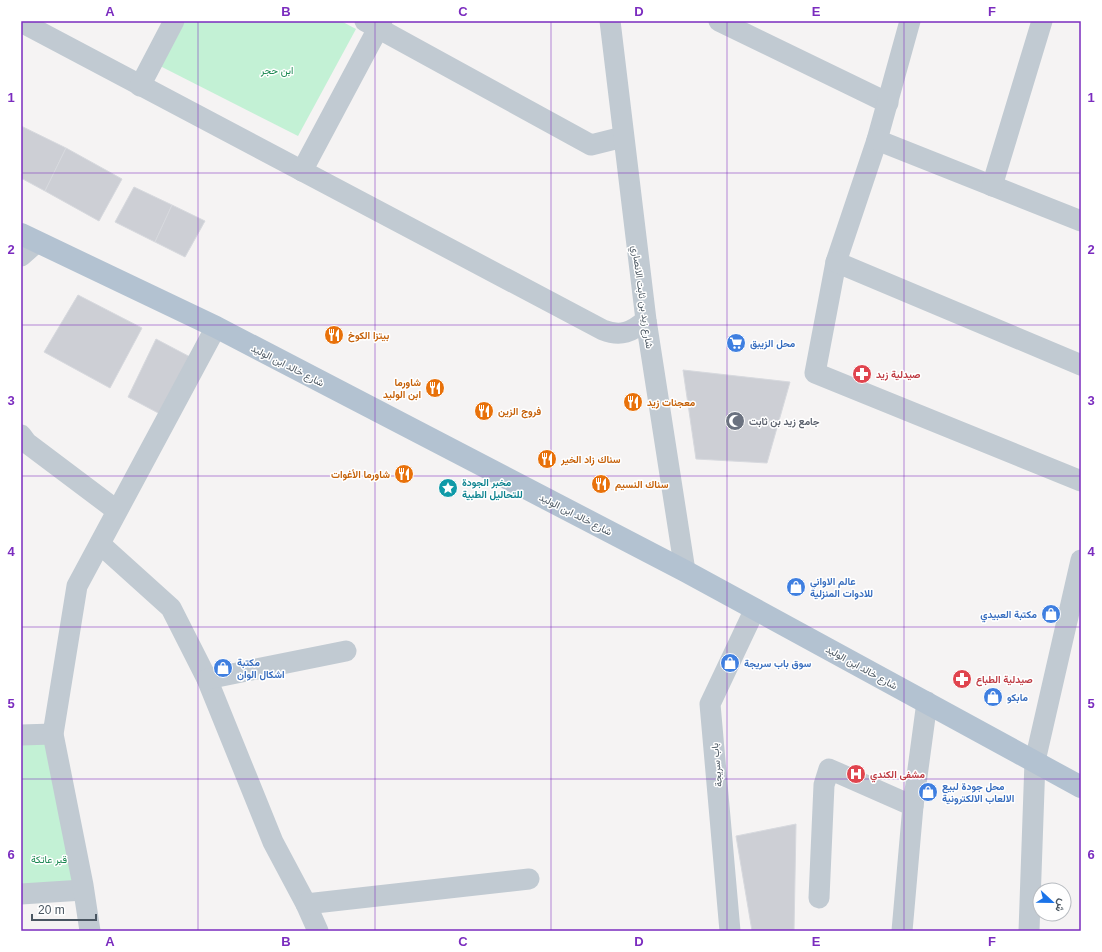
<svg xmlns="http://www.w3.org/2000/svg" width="1102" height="952" font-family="Arial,Vazirmatn,sans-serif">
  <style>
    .green { fill: #c3f1d5 }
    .building { fill: #cdcfd5; stroke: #d7d9de }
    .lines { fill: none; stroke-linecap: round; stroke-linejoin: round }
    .minor { stroke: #c1cad2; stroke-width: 21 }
    .primary { stroke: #b3c2d1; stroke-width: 22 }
    .grid { fill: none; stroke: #7b2cbf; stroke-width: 1; stroke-opacity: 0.55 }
    .labels { text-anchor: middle; stroke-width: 3; stroke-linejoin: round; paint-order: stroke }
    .park-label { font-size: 10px; fill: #17864f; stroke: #fff }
    .street-label { font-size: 10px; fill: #4a5661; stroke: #fff }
    .food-label { font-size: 10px; font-weight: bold; fill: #c56008; stroke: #fff; text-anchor: start }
    .shop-label { font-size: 10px; font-weight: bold; fill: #366cbe; stroke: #fff; text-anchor: start }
    .health-label { font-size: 10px; font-weight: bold; fill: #be3a42; stroke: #fff; text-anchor: start }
    .worship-label { font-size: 10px; font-weight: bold; fill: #5b616d; stroke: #fff; text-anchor: start }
    .culture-label { font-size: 10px; font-weight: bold; fill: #0d838f; stroke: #fff; text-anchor: start }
    .neatline { fill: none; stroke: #7b2cbf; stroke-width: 1.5 }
    .grid-label { font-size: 13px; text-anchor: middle; font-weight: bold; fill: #7b2cbf }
  </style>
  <rect width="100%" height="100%" fill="#f5f3f3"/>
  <g class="green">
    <polygon points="185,21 341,21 356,29 298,136 160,66"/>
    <polygon points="21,738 54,738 83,885 21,892"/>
  </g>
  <g class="building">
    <polygon points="21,126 66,148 45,191 21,178"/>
    <polygon points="66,148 122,179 99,221 45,191"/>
    <polygon points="134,187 172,205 155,242 115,222"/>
    <polygon points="172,205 205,221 185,257 155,242"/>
    <polygon points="78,295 142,328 110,388 44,352"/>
    <polygon points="156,339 192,358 162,415 128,397"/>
    <polygon points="683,370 790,382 767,463 696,459"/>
    <polygon points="796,824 794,931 752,931 736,836"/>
  </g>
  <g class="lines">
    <g class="minor">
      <polyline points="365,21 591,145 623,137"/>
      <polyline points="610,21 646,320 685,571"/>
      <polyline points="719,21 888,103"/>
      <polyline points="910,21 877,140 836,262 815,373 1081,481"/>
      <path d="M21,22L603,330C621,337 632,332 646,320"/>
      <polyline points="140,86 174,21"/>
      <polyline points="877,140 1081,221"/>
      <polyline points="302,171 382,21"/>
      <polyline points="992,186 1042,21"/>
      <polyline points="21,256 37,242"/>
      <polyline points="836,262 1081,365"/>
      <polyline points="21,435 27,443 116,510"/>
      <polyline points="100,544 171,608 207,679 273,842 306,904 318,931"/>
      <polyline points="207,679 346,651"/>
      <polyline points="21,735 53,734"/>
      <polyline points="21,894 83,890"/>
      <polyline points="819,898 824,785 829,769 913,806"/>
      <polyline points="306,904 529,879"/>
      <polyline points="90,931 83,885 53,734 77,586 216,327"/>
      <polyline points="730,931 710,704 755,609"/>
      <polyline points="902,931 913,806 927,702"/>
      <polyline points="1029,931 1035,761 1081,560"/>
    </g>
    <polyline class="primary" points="21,234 216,327 685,571 1081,787"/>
  </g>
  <path class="grid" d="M198,21V931M375,21V931M551,21V931M727,21V931M904,21V931M21,173H1081M21,325H1081M21,476H1081M21,627H1081M21,779H1081"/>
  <defs>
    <symbol id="restaurant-disc" viewBox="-11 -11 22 22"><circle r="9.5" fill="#e8710a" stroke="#fff"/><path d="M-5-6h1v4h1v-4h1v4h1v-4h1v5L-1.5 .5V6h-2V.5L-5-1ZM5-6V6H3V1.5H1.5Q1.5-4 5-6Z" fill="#fff"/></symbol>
    <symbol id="supermarket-disc" viewBox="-11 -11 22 22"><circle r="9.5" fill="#3f7fe0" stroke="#fff"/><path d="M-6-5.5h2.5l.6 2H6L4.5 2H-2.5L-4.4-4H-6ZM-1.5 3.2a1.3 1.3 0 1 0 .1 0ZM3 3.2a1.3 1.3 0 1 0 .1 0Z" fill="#fff"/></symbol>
    <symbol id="pharmacy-disc" viewBox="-11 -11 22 22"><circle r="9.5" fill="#e0444e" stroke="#fff"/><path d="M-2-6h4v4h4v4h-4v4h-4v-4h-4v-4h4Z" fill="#fff"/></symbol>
    <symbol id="mosque-disc" viewBox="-11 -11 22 22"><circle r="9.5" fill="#6b7280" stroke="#fff"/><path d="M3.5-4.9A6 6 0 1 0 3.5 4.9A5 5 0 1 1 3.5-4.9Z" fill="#fff"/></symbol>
    <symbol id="sight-disc" viewBox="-11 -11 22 22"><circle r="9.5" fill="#0f9aa8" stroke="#fff"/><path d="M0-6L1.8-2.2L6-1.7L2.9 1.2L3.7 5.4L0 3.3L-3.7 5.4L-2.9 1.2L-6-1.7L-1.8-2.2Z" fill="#fff"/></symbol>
    <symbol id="shop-disc" viewBox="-11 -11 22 22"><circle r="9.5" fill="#3f7fe0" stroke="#fff"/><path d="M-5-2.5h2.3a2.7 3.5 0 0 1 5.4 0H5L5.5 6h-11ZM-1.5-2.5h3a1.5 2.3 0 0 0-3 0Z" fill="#fff"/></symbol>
    <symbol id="hospital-disc" viewBox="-11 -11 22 22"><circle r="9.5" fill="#e0444e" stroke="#fff"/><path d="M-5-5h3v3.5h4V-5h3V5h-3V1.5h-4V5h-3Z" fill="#fff"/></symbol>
  </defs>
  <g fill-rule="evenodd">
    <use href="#restaurant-disc" x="323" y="324" width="22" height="22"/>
    <use href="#supermarket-disc" x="725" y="332" width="22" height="22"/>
    <use href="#pharmacy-disc" x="851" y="363" width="22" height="22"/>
    <use href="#restaurant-disc" x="424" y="377" width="22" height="22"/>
    <use href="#restaurant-disc" x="622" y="391" width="22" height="22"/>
    <use href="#restaurant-disc" x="473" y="400" width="22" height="22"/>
    <use href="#mosque-disc" x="724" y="410" width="22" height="22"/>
    <use href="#restaurant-disc" x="536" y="448" width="22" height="22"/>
    <use href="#restaurant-disc" x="393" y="463" width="22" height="22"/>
    <use href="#restaurant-disc" x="590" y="473" width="22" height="22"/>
    <use href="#sight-disc" x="437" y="477" width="22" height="22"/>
    <use href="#shop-disc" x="785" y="576" width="22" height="22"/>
    <use href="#shop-disc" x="1040" y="603" width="22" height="22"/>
    <use href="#shop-disc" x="719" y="652" width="22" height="22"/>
    <use href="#shop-disc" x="212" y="657" width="22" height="22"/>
    <use href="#pharmacy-disc" x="951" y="668" width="22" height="22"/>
    <use href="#shop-disc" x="982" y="686" width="22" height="22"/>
    <use href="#hospital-disc" x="845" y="763" width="22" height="22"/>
    <use href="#shop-disc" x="917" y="781" width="22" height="22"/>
  </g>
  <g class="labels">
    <g class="park-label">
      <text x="277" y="74">ابن حجر</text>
      <text x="49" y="863">قبر عاتكة</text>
    </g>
    <g class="street-label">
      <text transform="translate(643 297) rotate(82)" y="4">شارع زيد بن ثابت الانصاري</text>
      <text transform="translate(288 365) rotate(27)" y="4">شارع خالد ابن الوليد</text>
      <text transform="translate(576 514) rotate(27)" y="4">شارع خالد ابن الوليد</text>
      <text transform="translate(862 667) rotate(29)" y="4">شارع خالد ابن الوليد</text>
      <text transform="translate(716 765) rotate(-95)" y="4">باب سريجة</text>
    </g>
    <g class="food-label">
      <text x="348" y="339">بيتزا الكوخ</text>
      <text x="421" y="386" text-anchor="end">شاورما<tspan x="421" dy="12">ابن الوليد</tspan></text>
      <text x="647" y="406">معجنات زيد</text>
      <text x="498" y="415">فروج الزين</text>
      <text x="561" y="463">سناك زاد الخير</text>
      <text x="390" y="478" text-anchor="end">شاورما الأغوات</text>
      <text x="615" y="488">سناك النسيم</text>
    </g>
    <g class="shop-label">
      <text x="750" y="347">محل الزيبق</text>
      <text x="810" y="585">عالم الاواني<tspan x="810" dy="12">للادوات المنزلية</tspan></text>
      <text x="1037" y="618" text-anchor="end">مكتبة العبيدي</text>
      <text x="237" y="666">مكتبة<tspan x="237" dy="12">اشكال الوان</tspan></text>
      <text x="744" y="667">سوق باب سريجة</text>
      <text x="1007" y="701">مابكو</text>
      <text x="942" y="790">محل جودة لبيع<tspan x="942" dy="12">الالعاب الالكترونية</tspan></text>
    </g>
    <g class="health-label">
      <text x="876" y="378">صيدلية زيد</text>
      <text x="976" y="683">صيدلية الطباع</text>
      <text x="870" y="778">مشفى الكندي</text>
    </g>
    <g class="worship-label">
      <text x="749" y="425">جامع زيد بن ثابت</text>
    </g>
    <g class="culture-label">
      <text x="462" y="486">مخبر الجودة<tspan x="462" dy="12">للتحاليل الطبية</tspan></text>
    </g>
  </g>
  <rect width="1102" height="952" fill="none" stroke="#ffffff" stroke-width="44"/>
  <g transform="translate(1052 902) rotate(112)"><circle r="19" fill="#ffffff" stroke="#b7bbc0"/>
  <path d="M0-3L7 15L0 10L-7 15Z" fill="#1a73e8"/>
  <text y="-6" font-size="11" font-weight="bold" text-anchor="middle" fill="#4a5661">ش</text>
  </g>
  <path d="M32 914v6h64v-6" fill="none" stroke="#4a5661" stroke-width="2"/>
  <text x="38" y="914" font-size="12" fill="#4a5661" stroke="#ffffff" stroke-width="3" paint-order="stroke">20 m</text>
  <rect x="22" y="22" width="1058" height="908" class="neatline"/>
  <g class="grid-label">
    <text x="110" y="16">A</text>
    <text x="286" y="16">B</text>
    <text x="463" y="16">C</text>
    <text x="639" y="16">D</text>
    <text x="816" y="16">E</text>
    <text x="992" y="16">F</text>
    <text x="11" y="102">1</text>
    <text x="1091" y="102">1</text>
    <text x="11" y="254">2</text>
    <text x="1091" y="254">2</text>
    <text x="11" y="405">3</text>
    <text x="1091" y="405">3</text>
    <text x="11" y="556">4</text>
    <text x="1091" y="556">4</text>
    <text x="11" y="708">5</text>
    <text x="1091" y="708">5</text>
    <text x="11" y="859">6</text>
    <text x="1091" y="859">6</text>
    <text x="110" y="946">A</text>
    <text x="286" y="946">B</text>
    <text x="463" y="946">C</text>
    <text x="639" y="946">D</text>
    <text x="816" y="946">E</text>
    <text x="992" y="946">F</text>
  </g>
</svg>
